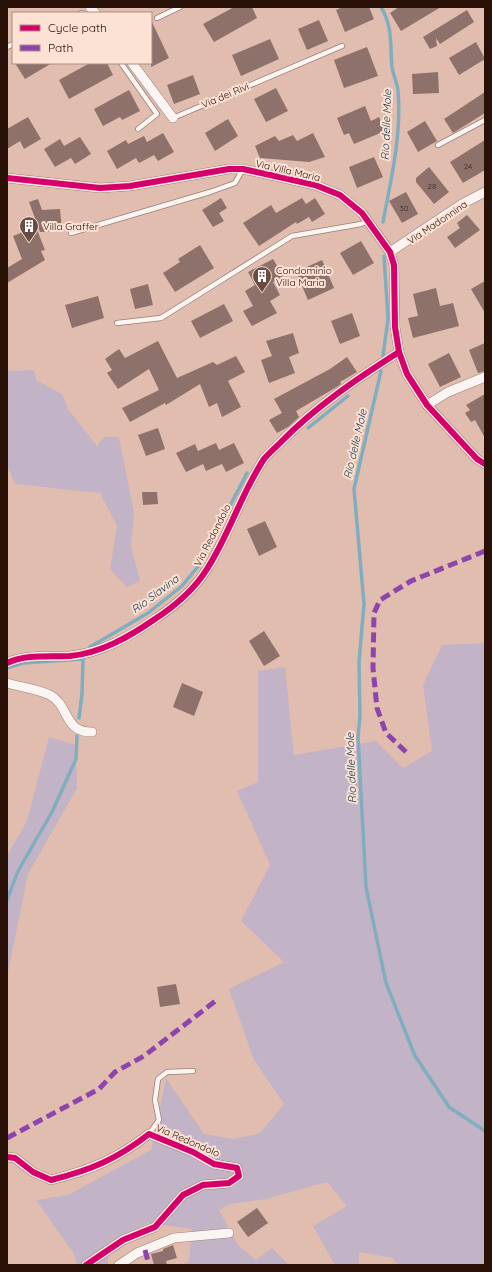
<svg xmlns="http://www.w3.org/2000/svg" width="492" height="1272" font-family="Quicksand,sans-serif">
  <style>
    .green { fill: #c3b3c7 }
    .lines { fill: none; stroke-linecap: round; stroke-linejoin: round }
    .stream { stroke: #81aebe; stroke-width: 3.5 }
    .building { fill: #8d716a }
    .lane-casing { stroke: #9a7f74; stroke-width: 6 }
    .street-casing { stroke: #9a7f74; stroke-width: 10 }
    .lane { stroke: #faf5f3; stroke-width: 4.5 }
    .street { stroke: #faf5f3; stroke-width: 9 }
    .quiet { stroke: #8e44ad; stroke-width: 5; stroke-dasharray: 10 5; stroke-linecap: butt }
    .cycleway-casing { stroke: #fce1d5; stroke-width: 8 }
    .cycleway { stroke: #d6006c; stroke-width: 6 }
    .labels { text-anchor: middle; stroke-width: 4; stroke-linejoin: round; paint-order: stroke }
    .number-label { font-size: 8px; fill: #422920 }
    .street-label { font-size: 10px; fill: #291107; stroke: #fce1d5 }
    .poi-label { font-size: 10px; fill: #291107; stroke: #fce1d5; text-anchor: start }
    .water-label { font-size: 11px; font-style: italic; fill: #123744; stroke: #fce1d5 }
  </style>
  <rect width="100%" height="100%" fill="#e1bdaf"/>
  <g class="green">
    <polygon points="34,370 36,380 62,394 68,409 97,446 104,437 119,437 134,513 131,547 140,581 127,587 110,569 117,526 100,493 15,484 7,465 7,371"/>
    <polygon points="485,643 485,1265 399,1265 392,1258 359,1252 359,1265 335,1265 313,1226 347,1206 327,1182 266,1199 230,1204 219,1210 238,1245 256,1260 272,1248 289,1265 182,1265 189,1261 192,1229 148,1223 108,1243 108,1265 77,1265 74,1254 36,1200 68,1195 151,1150 166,1078 204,1134 234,1139 260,1133 284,1104 254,1060 229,989 284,962 241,921 270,865 237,791 258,782 258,671 285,667 294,755 376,741 403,768 432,751 423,685 442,645"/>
    <polygon points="49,737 76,745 77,788 28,874 7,977 7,856 27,821"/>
  </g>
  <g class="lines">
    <g class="stream">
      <path d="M381,7C393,27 390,45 392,67C393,75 397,82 398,91C402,133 391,180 383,222"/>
      <polyline points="383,356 388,319 384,256"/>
      <polyline points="381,371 354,489 364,604 359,662 360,716 358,737 366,887 386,983 415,1056 449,1107 485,1131"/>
      <polyline points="308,428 348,396"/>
      <polyline points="90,647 148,613 182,586 200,564 247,473"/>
      <polyline points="7,668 23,663 83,659 82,694 79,718"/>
      <polyline points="7,900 18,871 52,812 76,759 77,736"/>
    </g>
  </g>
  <g class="building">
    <polygon points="234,7 252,7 257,18 214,42 203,24"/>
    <polygon points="343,7 369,7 374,19 345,32 336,10"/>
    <polygon points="399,7 441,7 401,31 390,13"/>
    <polygon points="467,10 474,22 440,44 436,38 437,46 430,49 423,37"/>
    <polygon points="151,20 169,58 151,67"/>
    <polygon points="319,20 328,41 307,50 298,29"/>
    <polygon points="270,39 279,59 241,76 232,55"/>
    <polygon points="476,42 485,59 459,75 449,58"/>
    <polygon points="367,47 378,76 344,88 334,60"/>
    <polygon points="15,63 52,63 25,79"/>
    <polygon points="90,63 107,63 113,75 69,99 59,80"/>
    <polygon points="438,72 439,93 413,94 412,74"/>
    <polygon points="193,75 200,94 174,104 167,85"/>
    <polygon points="276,88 288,111 266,122 254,99"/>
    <polygon points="129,90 140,111 122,120 120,117 103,126 94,109"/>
    <polygon points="485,92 485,113 453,133 444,119"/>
    <polygon points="365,106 371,121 379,117 385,131 354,144 349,133 344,135 337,118"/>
    <polygon points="28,117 41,139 24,149 20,141 7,149 7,129"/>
    <polygon points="228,119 238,136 215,151 205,133"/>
    <polygon points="425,121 437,141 418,152 407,132"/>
    <polygon points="163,133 174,152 158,161 154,155 139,163 136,158 117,169 107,151 126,140 128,144 144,136 147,142"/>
    <polygon points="313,133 325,157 309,162 260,158 255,146 275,136 279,141 293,135 297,141"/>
    <polygon points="80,137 91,154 75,164 71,158 55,167 44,149 60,139 64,146"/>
    <polygon points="485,140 485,170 463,183 450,162"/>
    <polygon points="374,157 383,177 357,188 349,167"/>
    <polygon points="429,167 449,192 434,204 416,182 416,178"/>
    <polygon points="406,192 418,214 402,223 389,201"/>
    <polygon points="221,198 227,208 219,213 224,221 213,227 202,210"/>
    <polygon points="302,198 306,204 315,198 325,214 312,222 309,217 297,224 296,222 259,246 243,223 271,205 276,213"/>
    <polygon points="38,199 42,210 60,209 62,231 40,232 29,202"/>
    <polygon points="467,215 480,230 455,248 447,237 460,228 457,223"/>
    <polygon points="36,227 45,250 41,251 45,260 7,283 7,268 22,259 13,236"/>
    <polygon points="361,241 374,263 353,275 340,253"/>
    <polygon points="200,245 214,268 175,292 163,273 180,262 178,259"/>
    <polygon points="273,259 283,276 273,282 280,295 270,301 277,313 252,326 243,311 253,306 245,291 255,285 248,272"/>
    <polygon points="322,260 334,288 308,300 296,272"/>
    <polygon points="485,281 485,313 471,289"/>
    <polygon points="148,284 153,305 135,309 130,289"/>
    <polygon points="436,288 440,306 453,303 459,326 413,338 408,318 418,316 413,294"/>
    <polygon points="98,296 104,318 72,328 65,305"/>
    <polygon points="224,304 233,321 200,338 191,321"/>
    <polygon points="352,313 360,336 340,344 331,321"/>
    <polygon points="293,333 299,353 289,357 295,373 269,383 261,360 272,356 266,341"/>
    <polygon points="158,341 177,378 213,362 217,365 236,356 245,372 228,381 241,407 222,417 217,403 209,407 200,384 166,405 165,403 130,422 122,408 159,390 149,369 118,389 107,373 112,370 105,359 119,349 125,358"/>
    <polygon points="485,343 485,371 478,373 469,350"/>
    <polygon points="449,353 461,377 440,387 428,364"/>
    <polygon points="347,357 357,372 340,382 341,384 335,388 296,411 299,417 288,427 277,433 269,420 282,413 274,399 330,369"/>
    <polygon points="485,394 485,438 475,420 471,422 465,413 470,410 466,405"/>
    <polygon points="158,428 165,449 146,456 138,435"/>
    <polygon points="216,443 219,450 234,443 244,463 226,472 222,464 206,471 203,464 186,472 176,453 195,444 198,451"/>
    <polygon points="142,492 157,492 158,504 143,505"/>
    <polygon points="265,521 277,547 259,556 247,529"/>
    <polygon points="264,631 280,656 264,666 249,641"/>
    <polygon points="182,683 203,692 194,716 173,707"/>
    <polygon points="176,984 180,1004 160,1007 157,987"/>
    <polygon points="257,1208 268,1223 248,1237 237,1222"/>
    <polygon points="173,1245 177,1258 166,1261 167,1265 154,1265 151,1254 163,1251 163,1249"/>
  </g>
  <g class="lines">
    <defs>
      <g id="lane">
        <polyline points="81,13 82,13"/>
        <polyline points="157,18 180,7"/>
        <polyline points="7,47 13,44"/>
        <polyline points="121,63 157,114 138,129"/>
        <polyline points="173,118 342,46"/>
        <polyline points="438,145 485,120"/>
        <polyline points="71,233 210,192 235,183 243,169"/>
        <polyline points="117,323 161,318 292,236 361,224 368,221"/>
        <polyline points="149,1134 159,1120 155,1100 158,1079 167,1072 193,1071"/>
      </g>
      <g id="street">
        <polyline points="90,7 95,13"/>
        <polyline points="132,63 173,118"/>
        <polyline points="7,178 100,188 130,186 229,169 243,169 315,185 340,195 362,213 390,252 394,265 395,327 399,352 407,374 427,405 477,459 485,464"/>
        <polyline points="390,252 462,204 485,192"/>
        <polyline points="427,405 448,392 485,377"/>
        <path d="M7,663C27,654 48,657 70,656C101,653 129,637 155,619C175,606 194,590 207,569C229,535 241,494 264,459C269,453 276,447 281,442C315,407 358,378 399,352"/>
        <path d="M7,683C20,687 37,689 50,695C70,706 63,732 92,732"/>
        <path d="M7,1157L15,1158L33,1172L51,1180C91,1170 117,1159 149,1134L193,1152L214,1164L237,1168L239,1176L229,1183L203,1185L183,1195L155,1227L123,1240L86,1265"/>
        <polyline points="119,1265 137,1253 174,1238 229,1233"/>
      </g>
    </defs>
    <use href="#lane" class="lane-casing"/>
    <use href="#street" class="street-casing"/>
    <use href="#lane" class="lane"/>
    <use href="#street" class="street"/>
    <g class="quiet">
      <polyline points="406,752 386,733 377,708 373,668 374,613 380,600 411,581 485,551"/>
      <polyline points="7,1138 99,1089 115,1072 144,1056 218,999"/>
      <polyline points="145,1250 149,1265"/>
    </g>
    <defs>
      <g id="cycleway">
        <polyline points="7,178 100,188 130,186 229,169 243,169 315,185 340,195 362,213 390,252 394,265 395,327 399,352 407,374 427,405 477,459 485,464"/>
        <path d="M7,663C27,654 48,657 70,656C101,653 129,637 155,619C175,606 194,590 207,569C229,535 241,494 264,459C269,453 276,447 281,442C315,407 358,378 399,352"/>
        <path d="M7,1157L15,1158L33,1172L51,1180C91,1170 117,1159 149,1134L193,1152L214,1164L237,1168L239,1176L229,1183L203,1185L183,1195L155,1227L123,1240L86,1265"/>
      </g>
    </defs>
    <use href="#cycleway" class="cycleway-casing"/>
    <use href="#cycleway" class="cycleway"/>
  </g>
  <defs>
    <symbol id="building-pin" viewBox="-11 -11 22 30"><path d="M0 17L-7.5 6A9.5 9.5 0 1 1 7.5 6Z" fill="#694d42" stroke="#fce1d5"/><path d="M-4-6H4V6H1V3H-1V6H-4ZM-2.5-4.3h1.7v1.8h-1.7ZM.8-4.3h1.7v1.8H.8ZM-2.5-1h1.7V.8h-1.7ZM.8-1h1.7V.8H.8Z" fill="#fff"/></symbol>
  </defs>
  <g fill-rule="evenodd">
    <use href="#building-pin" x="18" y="215" width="22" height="30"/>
    <use href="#building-pin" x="251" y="265" width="22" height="30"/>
  </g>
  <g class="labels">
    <g class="number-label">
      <text x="468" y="169">24</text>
      <text x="432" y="189">28</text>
      <text x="404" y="211">30</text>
    </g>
    <g class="street-label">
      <text transform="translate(225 95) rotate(-23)" y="4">Via dei Rivi</text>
      <text transform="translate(288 170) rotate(13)" y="4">Via Villa Maria</text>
      <text transform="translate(437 222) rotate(-34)" y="4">Via Madonnina</text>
      <text transform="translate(212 535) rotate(-63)" y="4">Via Redondolo</text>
      <text transform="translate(188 1140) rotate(23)" y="4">Via Redondolo</text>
    </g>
    <g class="poi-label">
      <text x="43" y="230">Villa Graffer</text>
      <text x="276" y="274">Condominio<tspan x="276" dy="12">Villa Maria</tspan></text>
    </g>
    <g class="water-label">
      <text transform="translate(386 125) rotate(-88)" y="4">Rio delle Mole</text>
      <text transform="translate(355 444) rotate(-77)" y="4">Rio delle Mole</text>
      <text transform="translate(155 594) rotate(-37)" y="4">Rio Slavina</text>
      <text transform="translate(351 768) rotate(-92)" y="4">Rio delle Mole</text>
    </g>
  </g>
  <rect width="492" height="1272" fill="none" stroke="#291107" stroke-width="16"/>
  <rect x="12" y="12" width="140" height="52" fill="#fce1d5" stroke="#a88e83"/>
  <rect x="20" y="25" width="20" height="6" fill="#d6006c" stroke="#a88e83"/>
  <text x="48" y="32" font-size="12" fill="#291107">Cycle path</text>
  <rect x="20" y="45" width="20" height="6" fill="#8e44ad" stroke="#a88e83"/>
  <text x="48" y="52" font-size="12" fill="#291107">Path</text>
</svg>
